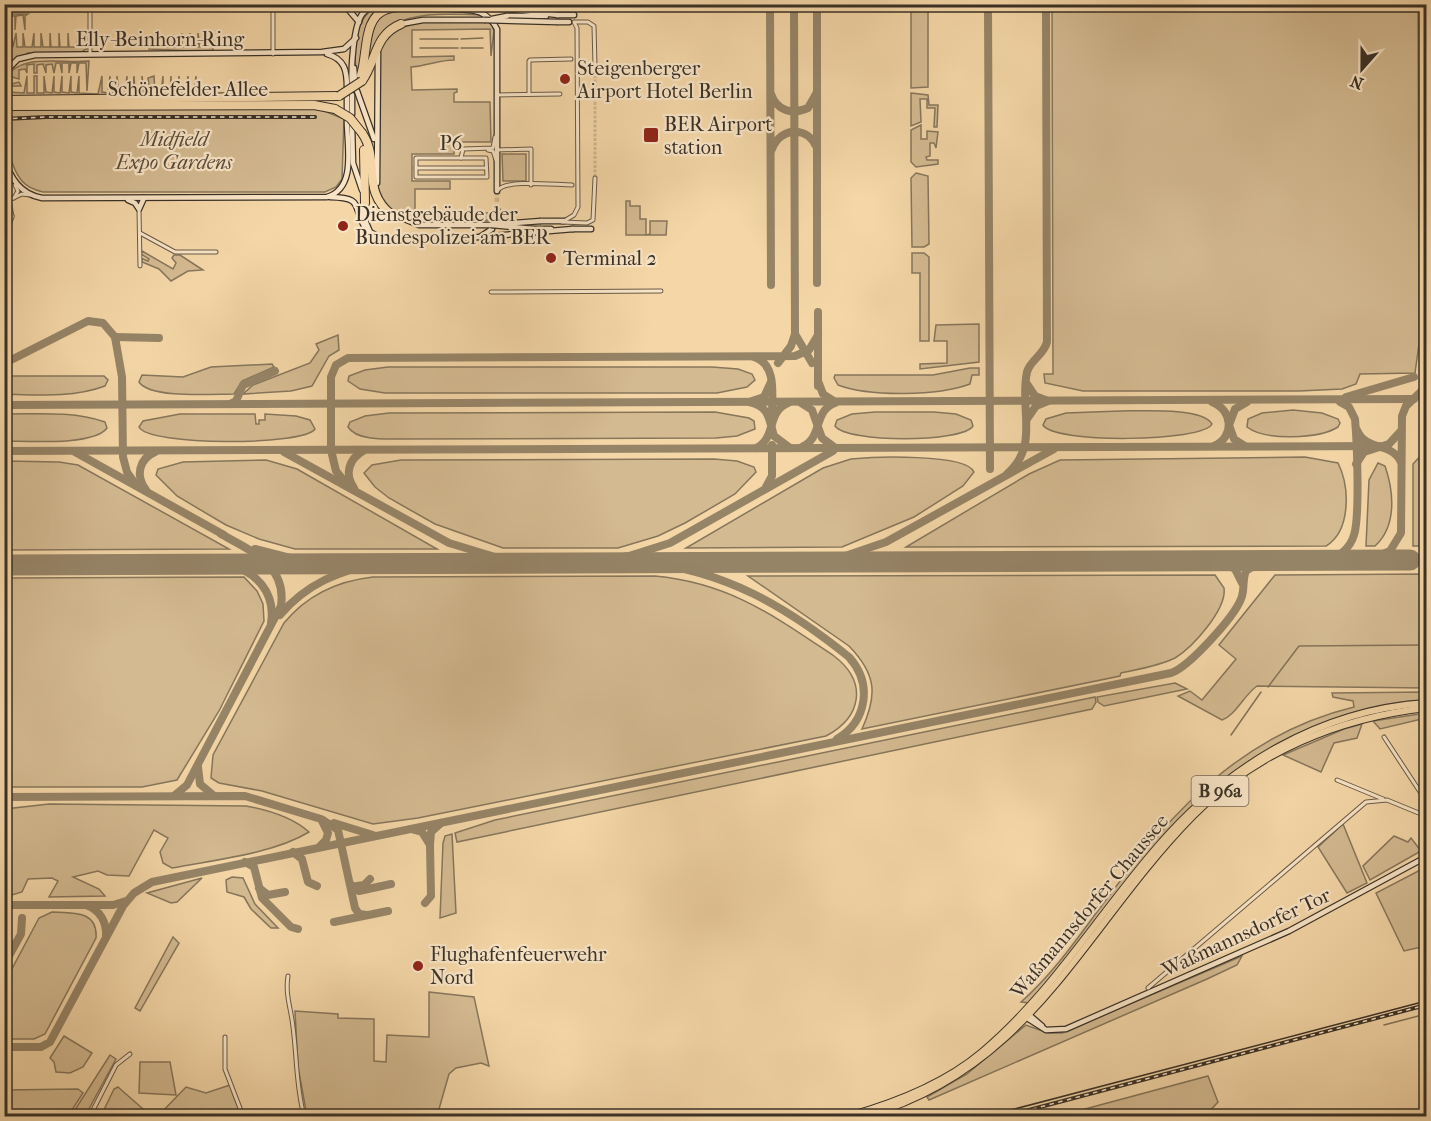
<svg xmlns="http://www.w3.org/2000/svg" width="1431" height="1121" font-family="'IM FELL French Canon',serif">
  <style>
    .green { fill: #d4ba91; stroke: #86765c; stroke-width: 1.5 }
    .lines { fill: none; stroke-linecap: round; stroke-linejoin: round }
    .stream { stroke: #837259; stroke-width: 1.5 }
    .taxiway { stroke: #968467; stroke-width: 8 }
    .runway { stroke: #968467; stroke-width: 21 }
    .street-tunnel { stroke: #cfb58d; stroke-width: 3; stroke-dasharray: 3 1.5; stroke-linecap: butt }
    .secondary-tunnel { stroke: #cfb58d; stroke-width: 4.5; stroke-dasharray: 4.5 2; stroke-linecap: butt }
    .street-casing { stroke: #685a47; stroke-width: 5 }
    .secondary-casing { stroke: #393127; stroke-width: 7 }
    .primary-casing { stroke: #393127; stroke-width: 8 }
    .highway-casing { stroke: #393127; stroke-width: 10 }
    .street { stroke: #f8e4c6; stroke-width: 3 }
    .secondary { stroke: #f8e4c6; stroke-width: 4.5 }
    .primary { stroke: #f4d6a7; stroke-width: 6 }
    .highway { stroke: #f4d6a7; stroke-width: 8 }
    .tram { stroke: #393127; stroke-width: 1.5 }
    .rail-casing { stroke: #393127; stroke-width: 4 }
    .rail { stroke: #f8e4c6; stroke-width: 1.5; stroke-dasharray: 4.5; stroke-linecap: butt }
    .secondary-bridge-casing { stroke: #393127; stroke-width: 7; stroke-linecap: butt }
    .highway-bridge-casing { stroke: #393127; stroke-width: 10; stroke-linecap: butt }
    .secondary-bridge { stroke: #f8e4c6; stroke-width: 4.5 }
    .highway-bridge { stroke: #f4d6a7; stroke-width: 8 }
    .poi-dot { fill: #8f2418; stroke: #f8e4c6; stroke-width: 2 }
    .labels { text-anchor: middle; stroke-width: 4.5; stroke-linejoin: round; paint-order: stroke }
    .shield { fill: #f8e4c6; stroke: #726757; stroke-width: 1.5 }
    .shield-label { font-size: 18px; font-weight: bold; fill: #393127 }
    .street-label { font-size: 20px; fill: #393127; stroke: #f8e4c6 }
    .poi-label { font-size: 20px; fill: #393127; stroke: #f8e4c6; text-anchor: start }
    .park-label { font-size: 20px; font-style: italic; fill: #584c3c; stroke: #f8e4c6 }
  </style>
  <rect width="100%" height="100%" fill="#f4d6a7"/>
  <filter id="stains"><feTurbulence type="fractalNoise" baseFrequency=".00333" numOctaves="4"/><feColorMatrix values="0 0 0 0 .2 0 0 0 0 .09 0 0 0 0 .02 0 0 0 .5 -.17"/></filter>
  <radialGradient id="worn" r=".72"><stop offset=".6" stop-color="#630" stop-opacity="0"/><stop offset="1" stop-color="#630" stop-opacity=".3"/></radialGradient>
  <g class="green">
    <polygon points="911,5 928,5 928,87 911,88"/>
    <polygon points="1052,5 1418,5 1419,344 1415,373 1360,374 1356,384 1342,389 1299,391 1083,391 1045,383 1044,374 1053,374"/>
    <path d="M380,6H389L377,13L357,78C353,55 353,14 380,6Z"/>
    <path d="M398,9H471L486,15C455,15 420,10 393,25L364,74L370,34L379,16Z"/>
    <polygon points="5,14 28,14 25,16 25,30 23,15 16,16 15,30 15,16 7,16 7,39 12,39 13,47 16,33 17,47 23,47 23,33 25,47 32,47 34,33 34,47 41,47 41,33 43,47 50,47 50,33 51,47 59,47 59,33 60,47 68,47 68,33 69,47 76,47 78,33 78,47 85,47 85,33 89,34 88,48 80,53 28,53 5,67"/>
    <path d="M491,22L494,31L491,56L490,29L412,30V57L454,56V60C438,60 427,66 411,67L412,90L457,89V92L454,93V102H490L491,142H455L454,154H412V181H450V189H415V213H491V220C452,221 390,234 378,186V61C385,9 454,22 491,22Z"/>
    <polygon points="182,33 182,47 190,47 190,33 191,47 198,47 198,33 200,47 207,47 207,34 213,34 213,52 149,49 153,35 156,34 156,47 163,47 163,34 165,47 172,47 173,34 173,47 181,47"/>
    <path d="M89,61L87,91L86,63H79L77,73V63H71L69,73V63H62V73L60,63H56L54,73L52,64L46,65V73L43,64L37,65V73H34V64L27,65V73L25,69L19,70V79L12,77L11,84L19,82L21,86H10L9,92L24,93L27,76V93H34V76H37V93H44V76L46,92L52,93L54,76V92L60,93L62,76V92L69,93L71,76V92L77,93L79,76V93L98,94L102,76V92L108,93L110,76V92L117,93V76L119,92L125,93L127,76V92H133L134,76L135,92H142V76L144,92H150L148,78L154,76L155,92H161L163,76V92H170L171,76V92H178L179,76L180,92H186L188,76V92H194L196,76V92H214V96L5,97V79C20,52 62,64 89,61Z"/>
    <polygon points="911,93 928,95 929,105 938,105 937,127 934,127 935,108 927,108 927,99 920,99 921,122 911,126"/>
    <path d="M317,108L344,119L342,179L336,187L325,192H43C35,190 27,187 22,181C10,167 0,124 7,109Z"/>
    <polygon points="921,125 921,139 927,139 927,131 938,132 936,148 934,143 930,143 930,156 926,157 927,160 938,160 938,164 916,167 911,162 911,130"/>
    <polygon points="502,154 526,154 526,181 503,181"/>
    <polygon points="916,173 928,176 929,244 924,247 912,247 911,178"/>
    <polygon points="626,201 630,201 630,206 640,206 640,219 646,219 646,235 650,234 650,221 667,221 666,235 626,235"/>
    <polygon points="142,251 173,269 176,263 172,258 174,255 180,255 203,270 188,271 171,281 159,269 142,262 141,258 148,261 149,259 141,254"/>
    <polygon points="912,253 924,253 929,257 929,341 920,341 920,273 912,273"/>
    <polygon points="979,324 979,362 920,369 920,364 947,363 947,341 934,341 936,325"/>
    <polygon points="338,335 339,350 329,356 312,386 291,391 243,394 253,385 310,363 319,350 316,344"/>
    <path d="M272,364L274,367L242,381L234,394C214,394 150,399 139,382L142,375L183,377L211,367Z"/>
    <polygon points="388,367 712,367 738,369 752,374 755,380 747,387 717,393 385,393 360,389 348,381 349,376 365,370"/>
    <path d="M970,368H979V375H972L970,384C938,396 870,397 838,385L834,378L835,375H933Z"/>
    <path d="M5,376H104L108,380L105,386C73,398 38,395 5,394Z"/>
    <path d="M1293,410L1322,413L1338,419L1340,423L1338,427C1319,439 1265,441 1247,427L1248,419L1262,413Z"/>
    <path d="M1120,411C1139,411 1203,407 1212,424C1203,442 1054,444 1043,425L1046,419L1066,413Z"/>
    <path d="M715,412L749,418L754,421L755,429L737,436L716,438L400,439C386,439 357,441 348,427L350,422L365,416L389,413Z"/>
    <path d="M875,412H934L956,414L971,420L973,426C962,443 847,443 835,426L837,420L852,414Z"/>
    <path d="M5,414C38,414 73,411 105,422L107,428C94,446 27,441 5,441Z"/>
    <path d="M180,414H255L256,424H259V420H265V414L296,416L310,420L315,429C304,446 148,446 139,427L143,421Z"/>
    <polygon points="1426,450 1426,546 1413,546 1413,464"/>
    <path d="M1305,457L1338,463C1350,487 1351,531 1326,546L906,547L1029,474L1060,460Z"/>
    <polygon points="714,459 737,461 754,467 756,472 735,494 685,523 658,536 618,548 503,548 435,524 389,498 375,487 364,473 372,465 401,460"/>
    <path d="M851,459C872,457 966,453 974,472L963,486L914,517L842,547L686,548L823,468Z"/>
    <polygon points="266,460 297,469 437,549 295,549 259,539 226,525 177,496 156,475 158,469 183,462"/>
    <polygon points="5,461 59,462 78,465 229,549 5,550"/>
    <path d="M1378,463L1385,466C1394,492 1397,526 1375,546H1366L1369,480Z"/>
    <path d="M1426,574V688L1257,686C1244,695 1236,715 1222,720L1178,696L1190,691L1202,700L1236,659L1219,645L1275,575Z"/>
    <path d="M1215,575L1224,588C1227,609 1193,647 1175,658C1159,666 1139,669 1121,673L1120,676L862,729C878,694 876,674 849,646L748,576Z"/>
    <path d="M655,576C730,583 774,616 834,656C868,682 862,717 826,736L418,818L373,824L262,791L219,783L211,778L213,755L284,623C307,595 337,581 373,577Z"/>
    <polygon points="244,577 257,591 263,604 264,621 219,711 177,780 142,787 5,787 5,578"/>
    <polygon points="1175,683 1187,689 1104,706 1098,702 1097,697"/>
    <path d="M1426,692V700C1388,701 1348,712 1312,727C1177,783 1121,900 1029,1003L1021,1002C1054,973 1079,936 1105,901C1171,812 1242,734 1354,707L1353,701L1333,697L1332,693Z"/>
    <polygon points="1095,697 1096,702 1092,709 457,842 455,833 495,820"/>
    <polygon points="1426,713 1426,718 1380,729 1373,721"/>
    <polygon points="1362,724 1357,738 1334,743 1321,772 1283,755 1344,729"/>
    <path d="M49,804L246,806C268,810 292,817 309,832C273,854 213,860 172,868L163,863L160,852L168,838L154,830L129,876L107,875L98,871L73,877L99,889L105,896L49,897L58,881L52,878L28,879L22,892L5,897V809Z"/>
    <polygon points="1343,824 1367,883 1347,893 1318,847"/>
    <polygon points="452,834 456,913 440,918 443,843 445,836"/>
    <polygon points="1394,836 1408,842 1411,838 1421,851 1370,880 1363,866"/>
    <polygon points="1426,867 1426,946 1404,951 1376,893"/>
    <polygon points="232,877 243,878 255,904 278,928 271,928 251,909 244,897 227,892 226,880"/>
    <polygon points="202,878 177,902 171,903 147,893"/>
    <path d="M52,912C72,913 98,910 96,938L45,1034L34,1039H5V982L39,918Z"/>
    <polygon points="173,937 179,943 140,1011 135,1008"/>
    <polygon points="1242,956 1237,965 1207,979 929,1100 927,1097 967,1074 1026,1025 1048,1033 1062,1033"/>
    <polygon points="429,992 474,997 489,1066 481,1063 456,1068 449,1074 437,1116 307,1116 298,1067 295,1011 338,1014 338,1018 374,1019 374,1061 386,1062 387,1035 429,1037"/>
    <polygon points="64,1036 92,1053 83,1067 70,1073 56,1072 54,1062 50,1058"/>
    <polygon points="110,1055 116,1059 85,1116 71,1116"/>
    <polygon points="140,1062 170,1062 176,1095 139,1093"/>
    <polygon points="1208,1076 1218,1102 1205,1116 1059,1116"/>
    <polygon points="230,1085 241,1116 158,1116 186,1087 206,1093"/>
    <polygon points="118,1087 151,1116 101,1116 114,1089"/>
    <polygon points="78,1089 83,1093 68,1116 5,1116 5,1090"/>
  </g>
  <g class="lines">
    <g class="stream">
      <polyline points="420,39 458,39"/>
      <polyline points="461,39 483,38"/>
      <polyline points="420,48 458,48"/>
      <polyline points="461,48 483,48"/>
      <polyline points="1268,687 1299,646 1426,645"/>
      <polyline points="1231,735 1261,692"/>
      <polyline points="1384,1025 1426,1014"/>
    </g>
    <g class="taxiway">
      <polyline points="770,4 771,285"/>
      <polyline points="794,4 795,334"/>
      <polyline points="817,4 817,283"/>
      <polyline points="988,4 990,469"/>
      <path d="M771,94C777,111 792,115 808,108L816,94"/>
      <path d="M772,149C780,128 806,125 816,146"/>
      <polyline points="818,312 818,386"/>
      <polyline points="115,337 159,338"/>
      <path d="M754,357C779,365 771,399 772,420"/>
      <polyline points="7,362 88,321 103,323 115,337 122,377 123,457 127,472 134,482"/>
      <polyline points="778,363 791,346 795,334 812,363"/>
      <polyline points="818,381 823,394 834,401"/>
      <path d="M771,382L764,397L749,402C770,406 769,420 774,436L790,448"/>
      <polyline points="1346,397 1414,377"/>
      <path d="M1212,402C1233,410 1235,437 1214,446"/>
      <polyline points="801,403 812,410 822,438 834,447"/>
      <polyline points="230,404 236,401 243,385 275,371"/>
      <polyline points="4,405 1414,399"/>
      <polyline points="1027,419 1036,406 1048,401 1035,396 1027,384"/>
      <path d="M1357,430C1366,452 1391,441 1401,462"/>
      <polyline points="1245,446 1234,439 1229,425 1235,409 1247,402"/>
      <path d="M802,447C823,438 813,411 835,403"/>
      <path d="M756,448C777,438 766,412 788,403"/>
      <polyline points="4,451 1379,446"/>
      <polyline points="75,452 224,535"/>
      <polyline points="284,452 449,543 495,557 536,563"/>
      <polyline points="1356,464 1364,452 1389,444 1401,431"/>
      <path d="M1007,474C1040,446 1019,408 1027,372C1030,360 1044,355 1047,342L1046,4"/>
      <polyline points="766,487 772,476 772,445"/>
      <polyline points="350,488 336,471 331,450 331,377 336,365 348,358 795,356 809,350 818,335"/>
      <path d="M354,488C344,474 349,459 363,451"/>
      <path d="M146,490C135,476 139,459 155,452"/>
      <polyline points="255,549 298,560 334,563"/>
      <polyline points="1217,560 1235,569 1242,583"/>
      <path d="M1324,560C1338,558 1350,549 1354,535C1360,517 1357,441 1355,419L1349,407L1340,402"/>
      <polyline points="1369,560 1390,551 1401,533 1402,416 1406,406 1426,387"/>
      <path d="M644,562C725,571 786,606 849,657C873,684 867,721 837,739"/>
      <polyline points="802,562 845,556 886,542 1054,449"/>
      <polyline points="581,563 629,556 670,543 833,451"/>
      <path d="M226,564C255,570 276,592 271,623"/>
      <polyline points="252,564 256,559 254,553"/>
      <path d="M280,615C306,584 340,570 379,563"/>
      <polyline points="198,767 200,784 213,795"/>
      <path d="M175,795L187,785L281,606C287,565 251,551 221,534"/>
      <polyline points="4,797 245,796 321,819 328,833 326,840 320,846"/>
      <polyline points="323,820 338,830 355,908 359,914 367,915"/>
      <polyline points="334,823 373,835"/>
      <polyline points="411,829 422,832 430,845 431,832 441,823"/>
      <polyline points="293,852 302,859 308,882 317,886"/>
      <polyline points="245,862 254,867 262,898 291,927 298,929"/>
      <polyline points="350,884 359,891 391,884"/>
      <polyline points="357,886 364,885 370,879"/>
      <polyline points="259,888 268,895 285,892"/>
      <polyline points="425,903 431,896 430,845"/>
      <polyline points="4,905 113,905 126,901"/>
      <path d="M86,905C100,910 107,922 106,937"/>
      <polyline points="334,922 388,911"/>
      <polyline points="4,965 21,934 22,918"/>
      <path d="M4,1047H41L50,1042L123,906L134,893L152,882L1171,673C1189,667 1234,617 1241,599C1245,590 1242,580 1246,571L1263,560"/>
    </g>
    <polyline class="runway" points="4,565 1410,560"/>
    <polyline class="street-tunnel" points="595,66 595,178"/>
    <polyline class="secondary-tunnel" points="497,191 497,210"/>
    <defs>
      <g id="street">
        <polyline points="90,8 90,54"/>
        <polyline points="273,8 273,54"/>
        <polyline points="575,22 588,22 594,26 595,66"/>
        <polyline points="530,60 571,59"/>
        <polyline points="529,61 529,94"/>
        <polyline points="497,95 560,94"/>
        <polyline points="488,150 493,151 496,160"/>
        <polyline points="497,150 531,149 531,185"/>
        <polygon points="416,158 486,158 487,177 416,177"/>
        <polyline points="461,158 463,149 493,148 495,137"/>
        <polyline points="416,168 486,168"/>
        <path d="M498,190C507,179 555,185 572,185"/>
        <polyline points="14,198 18,191 15,185"/>
        <polyline points="139,209 140,266"/>
        <polyline points="564,221 574,215 578,207 577,28 574,22"/>
        <polyline points="562,222 587,223 593,220 595,178"/>
        <polyline points="4,229 12,216"/>
        <polyline points="140,233 175,252 216,252"/>
        <polyline points="4,239 12,217 9,200 22,194 30,195"/>
        <polyline points="491,292 661,291"/>
        <polyline points="1384,737 1426,801"/>
        <polyline points="1337,780 1383,799"/>
        <path d="M288,976C285,995 291,1008 293,1027C297,1058 296,1086 304,1116"/>
        <polyline points="1148,988 1366,802 1387,800 1426,816"/>
        <polyline points="225,1037 225,1069 243,1116"/>
        <polyline points="90,1116 116,1065 130,1054"/>
      </g>
      <g id="secondary">
        <path d="M434,5C458,15 482,0 497,29V191"/>
        <polyline points="474,5 558,15"/>
        <polyline points="347,8 359,22"/>
        <polyline points="4,9 347,8 357,4"/>
        <polyline points="557,15 574,15"/>
        <polyline points="507,16 546,16"/>
        <polyline points="558,22 569,22"/>
        <polyline points="401,24 423,20 484,20"/>
        <path d="M327,54C345,59 347,71 347,88"/>
        <polyline points="354,68 355,81"/>
        <polyline points="4,73 18,59 35,55 322,52 344,49 356,38"/>
        <path d="M352,85C351,69 353,25 363,13C369,6 377,5 386,4"/>
        <polyline points="357,91 374,139"/>
        <polyline points="352,95 352,114"/>
        <polyline points="347,97 347,112"/>
        <polyline points="352,125 353,163 362,190"/>
        <polyline points="4,148 5,159"/>
        <path d="M4,157C10,178 20,194 42,198L327,197C357,188 347,146 347,121"/>
        <polyline points="377,183 378,53"/>
        <path d="M330,197C364,198 352,205 365,228"/>
        <polyline points="128,200 135,203 139,209 144,198"/>
        <polyline points="364,201 364,218 370,232 383,239 396,240 480,237 492,229 497,210"/>
        <polyline points="392,214 419,225 490,225"/>
        <polyline points="541,221 564,221"/>
        <polyline points="533,229 551,229"/>
        <polyline points="572,229 591,229"/>
        <polyline points="480,237 573,229"/>
        <polyline points="1028,1014 1042,1026"/>
        <polyline points="1024,1016 1046,1030 1066,1029 1289,931 1426,857"/>
      </g>
      <g id="primary">
        <path d="M848,1116C895,1103 944,1084 982,1052C1052,993 1098,915 1158,846C1227,766 1320,710 1426,703"/>
        <path d="M866,1116C1033,1068 1082,929 1193,816C1255,752 1339,718 1426,708"/>
      </g>
      <g id="highway">
        <path d="M361,75C368,54 362,16 388,9C400,5 414,8 426,5"/>
        <path d="M362,81C377,60 374,35 401,24"/>
        <polyline points="4,100 339,96"/>
        <polyline points="4,106 314,105 335,109"/>
        <path d="M362,133C381,160 360,191 392,215"/>
        <polyline points="364,150 365,203"/>
      </g>
    </defs>
    <use href="#street" class="street-casing"/>
    <use href="#secondary" class="secondary-casing"/>
    <use href="#primary" class="primary-casing"/>
    <use href="#highway" class="highway-casing"/>
    <use href="#street" class="street"/>
    <use href="#secondary" class="secondary"/>
    <use href="#primary" class="primary"/>
    <use href="#highway" class="highway"/>
    <polyline class="tram" points="988,1116 1426,1001"/>
    <defs>
      <g id="rail">
        <polyline points="4,119 46,117 315,117"/>
        <polyline points="1006,1116 1426,1005"/>
      </g>
    </defs>
    <use href="#rail" class="rail-casing"/>
    <use href="#rail" class="rail"/>
    <defs>
      <g id="secondary-bridge">
        <polyline points="492,19 507,16"/>
        <polyline points="484,20 558,22"/>
        <polyline points="490,225 541,221"/>
        <polyline points="492,225 533,229"/>
      </g>
      <g id="highway-bridge">
        <polyline points="339,96 362,81"/>
        <polyline points="335,109 350,118 362,133"/>
      </g>
    </defs>
    <use href="#secondary-bridge" class="secondary-bridge-casing"/>
    <use href="#highway-bridge" class="highway-bridge-casing"/>
    <use href="#secondary-bridge" class="secondary-bridge"/>
    <use href="#highway-bridge" class="highway-bridge"/>
  </g>
  <g class="poi-dot">
    <circle cx="565" cy="79" r="6"/>
    <rect x="643" y="127" width="16" height="16" rx="3"/>
    <circle cx="343" cy="226" r="6"/>
    <circle cx="551" cy="258" r="6"/>
    <circle cx="418" cy="966" r="6"/>
  </g>
  <g class="labels">
    <rect class="shield" x="1191.5" y="776" width="57" height="30" rx="4.5"/>
    <g class="shield-label">
      <text x="1220" y="797">B 96a</text>
    </g>
    <g class="street-label">
      <text x="160" y="46">Elly-Beinhorn-Ring</text>
      <text x="188" y="96">Schönefelder Allee</text>
      <text x="451" y="150">P6</text>
      <text transform="translate(1089 906) rotate(-50)" y="7">Waßmannsdorfer Chaussee</text>
      <text transform="translate(1246 932) rotate(-25)" y="7">Waßmannsdorfer Tor</text>
    </g>
    <g class="poi-label">
      <text x="577" y="75">Steigenberger<tspan x="577" dy="23">Airport Hotel Berlin</tspan></text>
      <text x="664" y="131">BER Airport<tspan x="664" dy="23">station</tspan></text>
      <text x="355" y="221">Dienstgebäude der<tspan x="355" dy="23">Bundespolizei am BER</tspan></text>
      <text x="563" y="265">Terminal 2</text>
      <text x="430" y="961">Flughafenfeuerwehr<tspan x="430" dy="23">Nord</tspan></text>
    </g>
    <g class="park-label">
      <text x="174" y="146">Midfield<tspan x="174" dy="23">Expo Gardens</tspan></text>
    </g>
  </g>
  <rect width="1431" height="1121" fill="none" stroke="#f4d6a7" stroke-width="24"/>
  <rect x="6" y="6" width="1419" height="1109" fill="none" stroke="#393127" stroke-width="3"/>
  <rect x="12" y="12" width="1407" height="1097" fill="none" stroke="#393127" stroke-width="1.5"/>
  <g transform="translate(1362 69) rotate(201)" stroke="#f8e4c6" stroke-width="4.5" paint-order="stroke">
  <path d="M0-4.5L10 22L0 15L-10 22Z" fill="#393127"/>
  <text y="-9" font-size="16" font-weight="bold" text-anchor="middle" fill="#393127">N</text>
  </g>
  <rect width="100%" height="100%" filter="url(#stains)"/>
  <rect width="100%" height="100%" fill="url(#worn)"/>
</svg>
